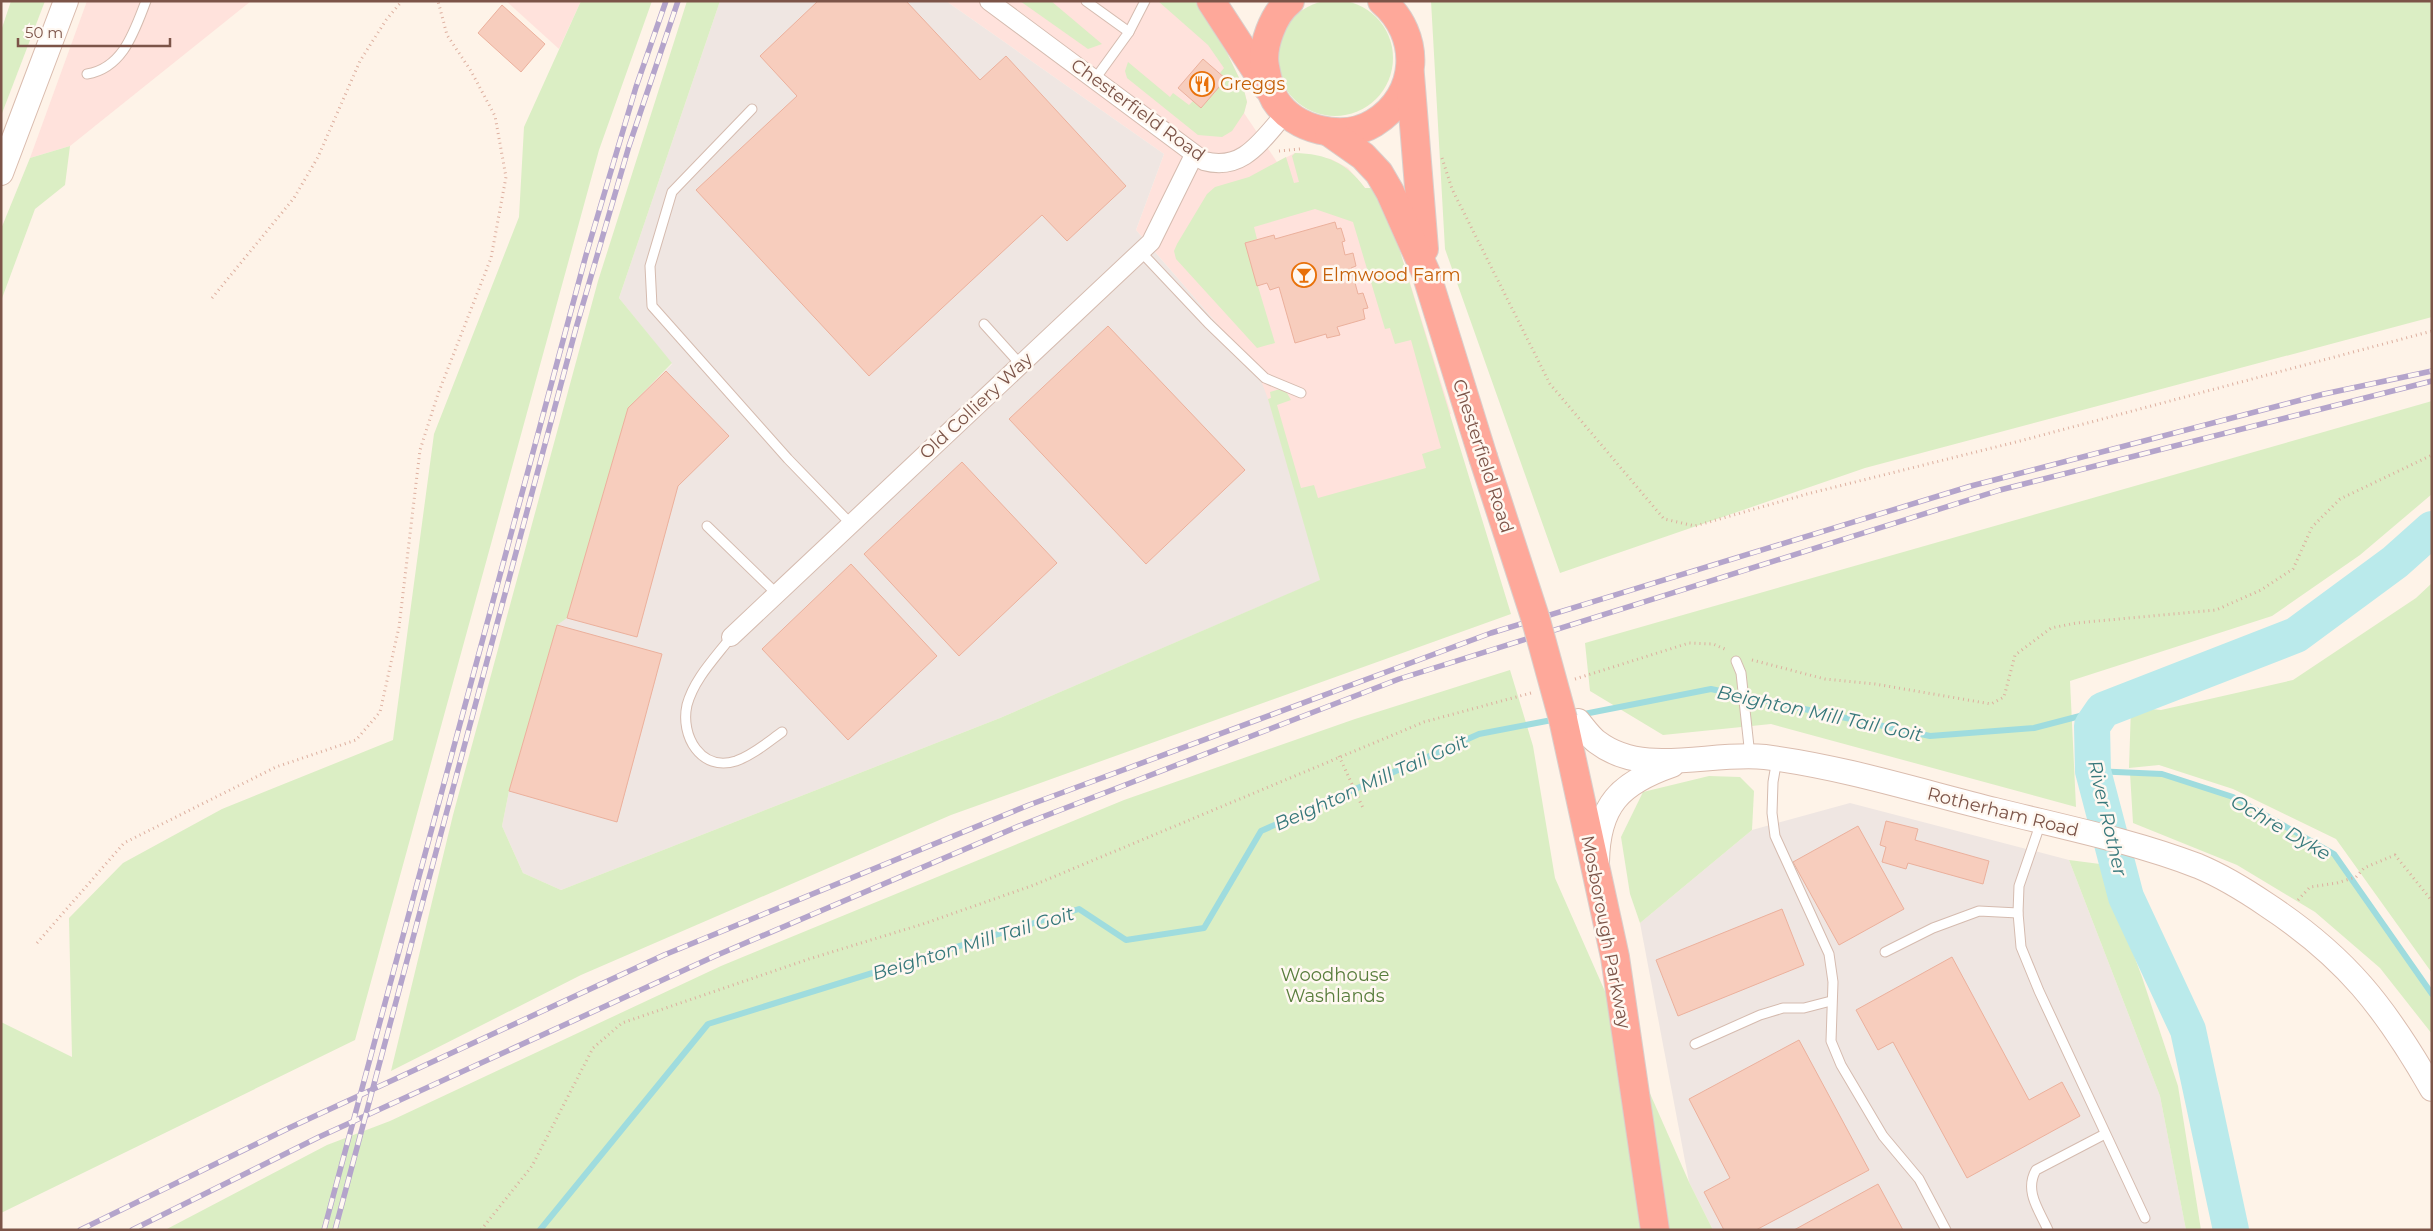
<svg xmlns="http://www.w3.org/2000/svg" width="2433" height="1231" font-family="Montserrat,sans-serif">
  <style>
    .commercial { fill: #ffe2dc }
    .industrial { fill: #efe6e2 }
    .green { fill: #dbeec4 }
    .lines { fill: none; stroke-linecap: round; stroke-linejoin: round }
    .stream { stroke: #9fdcde; stroke-width: 6 }
    .river { stroke: #baeaeb; stroke-width: 36 }
    .building { fill: #f7cdbd; stroke: #ebb09c }
    .lane-casing { stroke: #d5bbaf; stroke-width: 11 }
    .street-casing { stroke: #d5bbaf; stroke-width: 20 }
    .secondary-casing { stroke: #dabcae; stroke-width: 26 }
    .highway-casing { stroke: #dacfcc; stroke-width: 30 }
    .path { stroke: #ddaf9f; stroke-width: 3; stroke-dasharray: 1 4; stroke-linecap: butt }
    .lane { stroke: #fff; stroke-width: 9 }
    .street { stroke: #fff; stroke-width: 18 }
    .secondary { stroke: #fff; stroke-width: 24 }
    .highway { stroke: #fea89a; stroke-width: 28 }
    .rail-casing { stroke: #b4a4cb; stroke-width: 5.5 }
    .rail { stroke: #fff8f1; stroke-width: 4; stroke-dasharray: 11; stroke-linecap: butt }
    .highway-bridge-casing { stroke: #dacfcc; stroke-width: 30; stroke-linecap: butt }
    .highway-bridge { stroke: #fea89a; stroke-width: 28 }
    .labels { text-anchor: middle; stroke-width: 5; stroke-linejoin: round; paint-order: stroke }
    .food-label { font-size: 18px; fill: #c56008; stroke: #fff8f1; text-anchor: start }
    .street-label { font-size: 18px; fill: #7c5448; stroke: #fff8f1 }
    .park-label { font-size: 18px; fill: #587d3c; stroke: #fff8f1 }
    .water-label { font-size: 19px; font-style: italic; fill: #37787b; stroke: #fff8f1 }
  </style>
  <rect width="100%" height="100%" fill="#fef3e8"/>
  <g class="commercial">
    <polygon points="87,1 251,1 70,146 30,158"/>
    <polygon points="506,1 581,1 559,49"/>
    <polygon points="946,1 1195,1 1227,53 1243,86 1247,102 1244,113 1277,162 1295,153 1331,159 1348,168 1365,188 1374,188 1391,222 1451,414 1437,417 1451,467 1299,510 1257,370 1136,230 1164,154"/>
  </g>
  <g class="industrial">
    <polygon points="720,1 946,1 1164,154 1136,230 1257,370 1268,399 1321,580 1000,718 561,890 523,873 502,826 509,791 557,625 567,617 628,408 672,364 619,298"/>
    <polygon points="1850,803 2069,860 2160,1096 2186,1230 1713,1230 1689,1182 1640,923 1752,830"/>
  </g>
  <g class="green">
    <circle cx="1335" cy="58" r="58"/>
    <polygon points="11,1 45,1 1,116 1,31"/>
    <polygon points="581,1 652,1 599,150 355,1040 1,1213 1,1022 72,1057 69,918 123,863 222,809 393,740 434,434 519,217 524,127"/>
    <path d="M687,1H720L619,298L672,363L628,408L567,618L557,625L509,791L502,826L523,873L561,890L1000,718L1320,580L1268,399L1271,398L1270,392L1280,389L1287,393L1291,400L1277,405L1301,488L1314,485L1318,498L1426,468L1422,454L1441,448L1411,340L1395,344L1390,328L1385,329L1353,222L1315,209L1254,227L1257,239L1245,243L1275,343L1257,348L1176,259L1174,251L1177,244L1207,194L1215,187L1249,177L1286,157L1294,183L1299,182L1292,156L1295,153C1326,154 1346,162 1365,188H1374L1391,222L1511,614L951,815L581,975L391,1071L453,815L598,281Z"/>
    <polygon points="1020,1 1051,1 1102,44 1088,49"/>
    <polygon points="1158,1 1195,1 1227,53 1243,86 1247,102 1244,113 1232,131 1222,137 1198,135 1127,78 1125,71 1128,62 1170,97 1173,93 1189,105 1193,101 1201,108 1226,79 1220,73 1224,68 1208,45"/>
    <polygon points="1431,1 2432,1 2432,317 1865,468 1560,573 1445,249"/>
    <polygon points="70,146 65,185 35,209 1,301 1,229 30,158"/>
    <polygon points="2432,401 2432,494 2360,555 2272,616 2070,681 2076,807 1771,724 1663,735 1590,691 1585,643"/>
    <polygon points="2432,583 2432,973 2336,839 2233,789 2159,765 2129,768 2131,707 2161,710 2293,680 2416,598"/>
    <polygon points="1510,670 1533,746 1555,878 1689,1182 1713,1230 165,1230 327,1145 390,1121 721,966 1124,800 1355,719"/>
    <polygon points="2130,773 2162,774 2233,797 2334,854 2432,994 2432,1034 2380,968 2315,912 2237,865 2133,823"/>
    <polygon points="1709,776 1740,777 1754,791 1752,830 1640,923 1630,894 1621,837 1643,792"/>
    <polygon points="2069,860 2100,864 2142,977 2178,1086 2201,1230 2186,1230 2160,1096"/>
  </g>
  <g class="lines">
    <g class="stream">
      <polyline points="1579,715 1711,689 1930,736 2034,728 2103,710"/>
      <polyline points="2093,771 2162,774 2233,797 2334,854 2432,994"/>
      <polyline points="540,1230 708,1024 1079,909 1126,940 1204,928 1261,831 1479,734 1557,719"/>
    </g>
    <polyline class="river" points="2231,1230 2188,1030 2126,897 2093,771 2092,726 2103,710 2296,635 2395,562 2432,529"/>
  </g>
  <g class="building">
    <polygon points="818,1 906,1 980,80 1006,56 1126,186 1067,241 1042,215 869,376 696,190 797,96 760,56"/>
    <polygon points="502,5 545,44 521,72 478,33"/>
    <polygon points="1203,59 1226,79 1201,108 1178,88"/>
    <polygon points="1335,222 1337,229 1341,228 1345,241 1342,242 1345,255 1353,253 1356,266 1351,268 1358,294 1363,293 1368,308 1363,309 1365,319 1337,327 1340,335 1327,338 1326,334 1295,343 1279,287 1270,290 1267,283 1257,286 1245,243 1274,235 1275,239"/>
    <polygon points="1108,326 1245,470 1146,564 1009,419"/>
    <polygon points="666,371 729,436 678,486 637,637 567,618 628,408"/>
    <polygon points="962,462 1057,563 959,656 864,554"/>
    <polygon points="851,564 937,656 848,740 762,649"/>
    <polygon points="557,625 662,654 617,822 509,791"/>
    <polygon points="1886,821 1918,829 1915,840 1989,861 1983,884 1908,863 1906,869 1882,862 1886,847 1880,845"/>
    <polygon points="1858,826 1904,909 1839,945 1793,862"/>
    <polygon points="1782,909 1804,965 1678,1016 1656,960"/>
    <polygon points="1952,957 2029,1100 2062,1082 2080,1116 1967,1178 1893,1042 1878,1050 1856,1010"/>
    <polygon points="1799,1040 1869,1170 1756,1230 1724,1230 1704,1192 1730,1178 1689,1099"/>
    <polygon points="1878,1184 1903,1230 1794,1230"/>
  </g>
  <g class="lines">
    <defs>
      <g id="lane">
        <polyline points="1086,1 1129,32 1095,79"/>
        <polyline points="1129,32 1145,1"/>
        <path d="M87,74C123,68 134,32 146,1"/>
        <polyline points="752,109 672,192 650,266 652,306 788,459 851,524"/>
        <polyline points="1141,252 1208,323 1265,378 1301,393"/>
        <polyline points="984,324 1021,365"/>
        <polyline points="707,526 777,594"/>
        <path d="M731,637C715,658 694,679 687,705C680,736 701,772 736,761C753,755 768,742 782,732"/>
        <polyline points="1736,661 1741,673 1750,756"/>
        <polyline points="1777,759 1773,782 1772,813 1775,836 1829,954 1833,982 1831,1041 1841,1065 1883,1136 1919,1179 1946,1230"/>
        <polyline points="2041,822 2019,886 2018,913 2021,947 2039,991 2145,1218"/>
        <polyline points="1885,952 1933,928 1979,911 2018,913"/>
        <polyline points="1695,1044 1760,1015 1783,1008 1804,1008 1831,1001"/>
        <path d="M2048,1230C2039,1210 2024,1191 2036,1170L2105,1134L2103,1135"/>
      </g>
      <g id="street">
        <path d="M989,1L1204,161C1244,172 1262,139 1286,113"/>
        <polyline points="731,637 1151,242 1194,155"/>
      </g>
      <g id="secondary">
        <polyline points="1,173 66,1"/>
        <path d="M1578,721C1584,728 1590,737 1597,742C1644,778 1710,751 1765,757C1843,767 1919,791 1995,810C2063,827 2133,841 2198,866C2222,876 2245,890 2267,905C2346,957 2385,1007 2432,1089"/>
        <path d="M1597,862C1598,805 1620,783 1672,765"/>
      </g>
      <g id="highway">
        <polyline points="1211,1 1267,87"/>
        <path d="M1290,1C1273,14 1261,47 1265,67C1267,78 1270,91 1275,100C1294,130 1343,142 1374,123C1420,95 1422,35 1382,1"/>
        <polyline points="1410,75 1424,249"/>
        <polyline points="1329,132 1363,156 1379,173 1390,192 1426,273 1483,457"/>
        <polyline points="1563,719 1615,957 1655,1230"/>
      </g>
    </defs>
    <use href="#lane" class="lane-casing"/>
    <use href="#street" class="street-casing"/>
    <use href="#secondary" class="secondary-casing"/>
    <use href="#highway" class="highway-casing"/>
    <g class="path">
      <polyline points="1279,151 1300,149"/>
      <polyline points="1442,158 1452,189 1550,384 1664,519 1695,526 1807,494 2020,441 2432,331"/>
      <polyline points="212,298 294,198 318,157 360,61 386,20 402,1"/>
      <polyline points="1752,660 1825,679 1875,684 1991,704 2004,697 2015,655 2051,628 2076,623 2216,610 2261,590 2293,569 2312,527 2340,499 2432,455"/>
      <polyline points="1575,679 1689,643 1713,644 1727,650"/>
      <polyline points="1339,756 1363,808"/>
      <polyline points="2298,900 2310,887 2337,883 2356,877 2364,868 2395,855 2432,901"/>
      <polyline points="37,943 124,843 276,767 356,740 380,712 399,627 420,450 438,394 491,258 506,177 495,116 471,71 447,35 438,1"/>
      <polyline points="481,1230 532,1166 593,1048 622,1023 809,959 923,924 1034,885 1424,722 1531,693"/>
    </g>
    <use href="#lane" class="lane"/>
    <use href="#street" class="street"/>
    <use href="#secondary" class="secondary"/>
    <use href="#highway" class="highway"/>
    <defs>
      <g id="rail">
        <polyline points="80,1230 289,1128 664,955 1029,805 1491,633 1971,486 2324,394 2432,371"/>
        <polyline points="132,1230 319,1137 715,956 1019,826 1399,679 2000,490 2432,381"/>
        <polyline points="324,1230 586,255 636,87 666,1"/>
        <polyline points="335,1230 576,328 629,146 678,1"/>
      </g>
    </defs>
    <use href="#rail" class="rail-casing"/>
    <use href="#rail" class="rail"/>
    <defs>
      <polyline id="highway-bridge" points="1483,457 1535,617 1563,719"/>
    </defs>
    <use href="#highway-bridge" class="highway-bridge-casing"/>
    <use href="#highway-bridge" class="highway-bridge"/>
  </g>
  <defs>
    <symbol id="restaurant-ring" viewBox="-11 -11 22 22"><circle r="9.5" fill="#fff8f1" stroke="#e8710a" stroke-width="1.5"/><path d="M-5-6h1v4h1v-4h1v4h1v-4h1v5L-1.5 .5V6h-2V.5L-5-1ZM5-6V6H3V1.5H1.5Q1.5-4 5-6Z" fill="#e8710a"/></symbol>
    <symbol id="bar-ring" viewBox="-11 -11 22 22"><circle r="9.5" fill="#fff8f1" stroke="#e8710a" stroke-width="1.5"/><path d="M-6-5H6L.8 .8V4.5H3.5V6h-7V4.5H-.8V.8Z" fill="#e8710a"/></symbol>
  </defs>
  <g fill-rule="evenodd">
    <use href="#restaurant-ring" x="1188" y="70" width="28" height="28"/>
    <use href="#bar-ring" x="1290" y="261" width="28" height="28"/>
  </g>
  <g class="labels">
    <g class="food-label">
      <text x="1220" y="90">Greggs</text>
      <text x="1322" y="281">Elmwood Farm</text>
    </g>
    <g class="street-label">
      <text transform="translate(1138 110) rotate(36)" y="6">Chesterfield Road</text>
      <text transform="translate(976 406) rotate(-43)" y="6">Old Colliery Way</text>
      <text transform="translate(1483 456) rotate(72)" y="6">Chesterfield Road</text>
      <text transform="translate(2003 812) rotate(14)" y="6">Rotherham Road</text>
      <text transform="translate(1606 932) rotate(79)" y="6">Mosborough Parkway</text>
    </g>
    <g class="park-label">
      <text x="1335" y="981">Woodhouse<tspan x="1335" dy="21">Washlands</tspan></text>
    </g>
    <g class="water-label">
      <text transform="translate(1820 713) rotate(12)" y="7">Beighton Mill Tail Goit</text>
      <text transform="translate(1371 782) rotate(-24)" y="7">Beighton Mill Tail Goit</text>
      <text transform="translate(2108 818) rotate(77)" y="7">River Rother</text>
      <text transform="translate(2281 827) rotate(30)" y="7">Ochre Dyke</text>
      <text transform="translate(973 943) rotate(-17)" y="7">Beighton Mill Tail Goit</text>
    </g>
  </g>
  <rect width="2433" height="1231" fill="none" stroke="#7c5448" stroke-width="5"/>
  <path d="M18 38v8h152v-8" fill="none" stroke="#7c5448" stroke-width="2.5"/>
  <text x="25" y="38" font-size="15" fill="#7c5448" stroke="#fff8f1" stroke-width="4" paint-order="stroke">50 m</text>
</svg>
